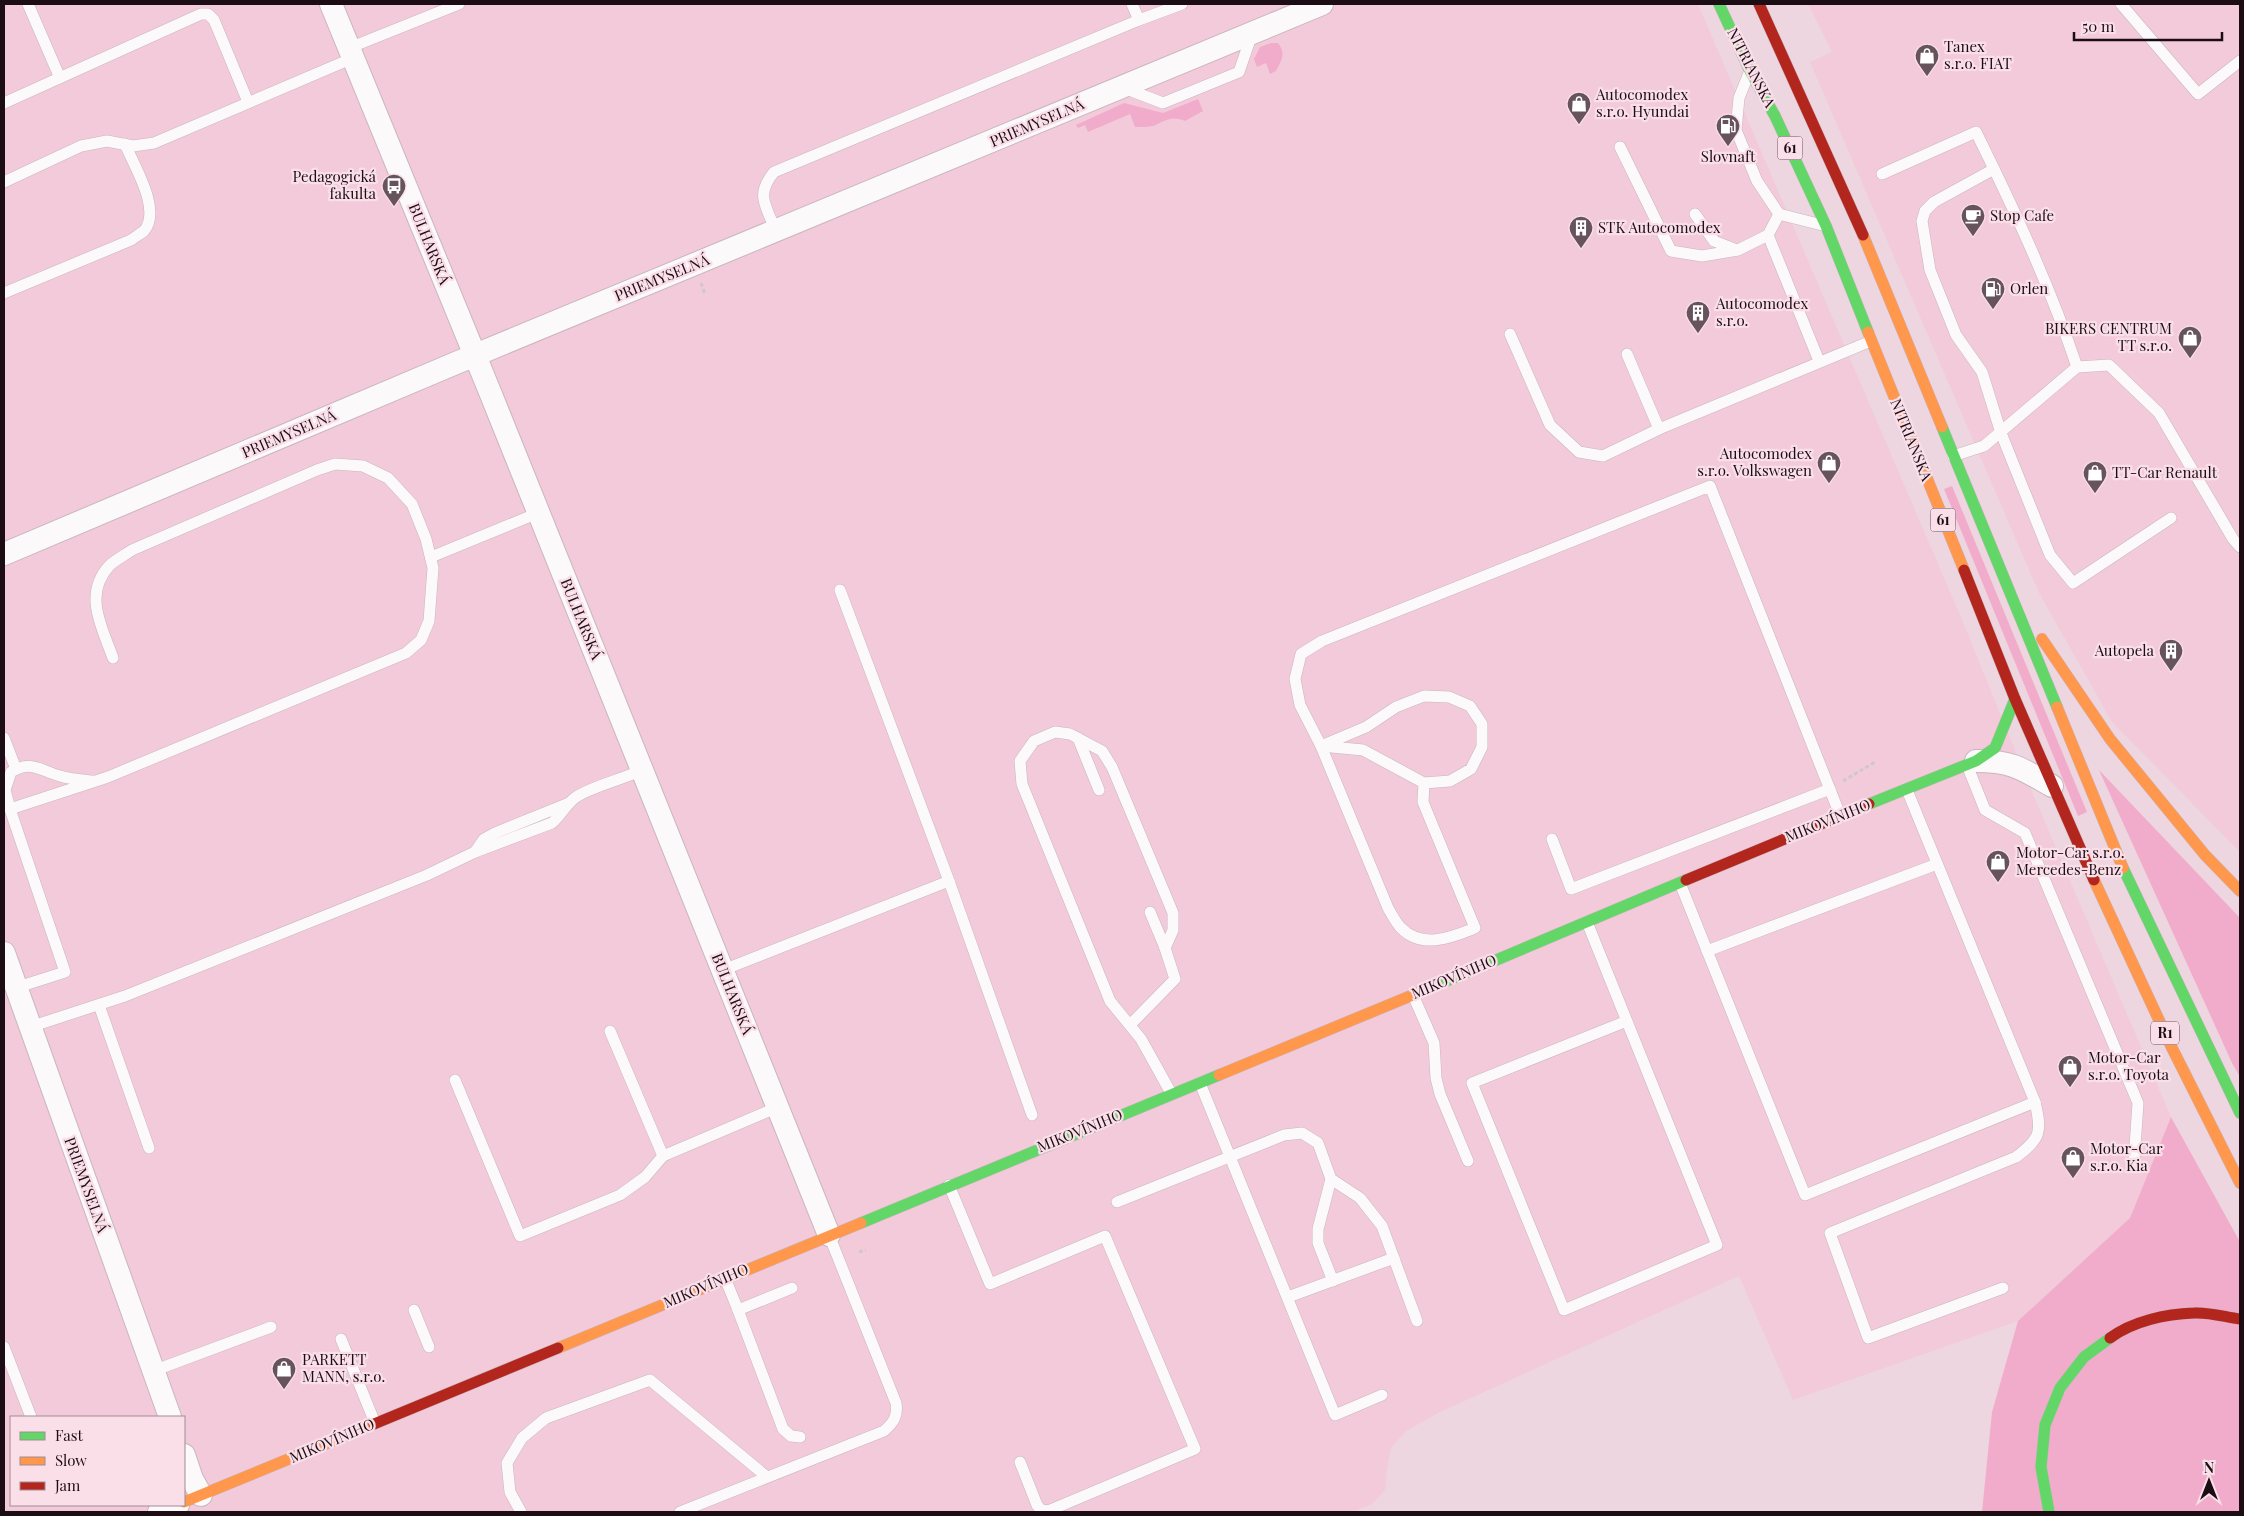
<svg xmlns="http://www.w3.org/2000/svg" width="2244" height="1516" font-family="'Playfair Display',serif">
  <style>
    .built { fill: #f2cada; fill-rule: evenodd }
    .green { fill: #f1accb }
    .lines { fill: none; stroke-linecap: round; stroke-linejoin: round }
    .lane-casing { stroke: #c9b6be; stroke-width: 12 }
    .street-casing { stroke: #c9b6be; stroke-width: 24 }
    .fast-casing { stroke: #c9b6be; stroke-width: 12 }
    .slow-casing { stroke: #c9b6be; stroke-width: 12 }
    .jam-casing { stroke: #c9b6be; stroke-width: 12 }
    .path { stroke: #cfc8cb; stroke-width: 3; stroke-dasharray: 4 2.5; stroke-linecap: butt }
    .lane { stroke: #fcf9fa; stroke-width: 11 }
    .street { stroke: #fcf9fa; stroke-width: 22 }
    .fast { stroke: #63d668; stroke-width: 11 }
    .slow { stroke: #ff974d; stroke-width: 11 }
    .jam { stroke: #b3261e; stroke-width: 11 }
    .labels { text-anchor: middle; stroke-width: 4.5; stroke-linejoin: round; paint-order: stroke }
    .shield { fill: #fadfe9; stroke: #5f4c54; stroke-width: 1 }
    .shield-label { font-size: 14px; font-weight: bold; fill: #1c0d14 }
    .poi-label { font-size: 15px; fill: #1c0d14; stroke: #fadfe9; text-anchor: start }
    .street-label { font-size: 15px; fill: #1c0d14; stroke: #fadfe9 }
  </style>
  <rect width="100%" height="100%" fill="#eed6e0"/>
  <g class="built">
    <path d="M4,4H1698L1960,615L2033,794L2171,1117L2130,1218L2018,1321L1793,1400L1739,1276L1440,1412L1406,1431L1391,1448L1387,1469L1385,1490L1372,1504L1353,1512H4ZM11,1417H184V1505H11Z"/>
    <polygon points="1808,4 2240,4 2240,852 2112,722 2039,593 1810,62 1832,52"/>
  </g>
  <g class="green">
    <path d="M1271,43H1278C1286,53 1282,60 1276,71L1270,74L1266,63L1257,67L1254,59L1260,47Z"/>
    <path d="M1198,99L1203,111L1185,121C1170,115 1166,121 1153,126C1148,127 1141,127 1135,127L1130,114L1088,132L1085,125L1078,128L1076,125L1124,103L1163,113Z"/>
    <polygon points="1952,486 2087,812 2078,816 1944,489"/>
    <polygon points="2099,770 2240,918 2240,1077 2232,1063"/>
    <polygon points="2171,1117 2240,1242 2240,1512 1982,1512 1992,1412 2018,1321 2130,1218"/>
  </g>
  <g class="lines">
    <defs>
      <g id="lane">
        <polyline points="28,4 60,78"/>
        <polyline points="2121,4 2198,94 2240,61"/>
        <polyline points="1139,20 1182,4"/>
        <polyline points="349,48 459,4"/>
        <polyline points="1749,73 1739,98 1736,130 1757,181 1779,214 1822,225"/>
        <polyline points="1124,88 1163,103 1239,72 1252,34"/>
        <polyline points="4,103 201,14 208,14 214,20 248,102"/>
        <polyline points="1620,147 1671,251 1702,256 1738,250 1768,235 1779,214"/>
        <polyline points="1994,169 1934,202 1925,211 1922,221 1930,270 1956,335 1982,372 2001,433 2050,555 2073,583 2171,518"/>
        <path d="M1882,174L1976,132C2014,209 2050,286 2077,367L1984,446L1953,456"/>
        <polyline points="4,182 81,146 107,141 133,146 154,143 353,58"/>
        <polyline points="1695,214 1714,241 1737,250"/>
        <path d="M776,231C766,206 755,195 774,172L1139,20L1132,4"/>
        <polyline points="1768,235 1819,361"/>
        <path d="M4,293L131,240C135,237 140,234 144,231C162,210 134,166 125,144"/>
        <polyline points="1510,334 1550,425 1579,452 1603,456 1659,429 1871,341"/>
        <polyline points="1627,354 1659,429"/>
        <polyline points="2077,367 2109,365 2159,413 2233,539 2240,547"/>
        <polyline points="431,557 538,513"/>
        <polyline points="840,590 949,881 1032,1115"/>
        <polygon points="1424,696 1449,697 1470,706 1482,724 1482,747 1471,769 1450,781 1424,783 1363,750 1321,746 1366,727 1396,707"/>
        <polyline points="4,738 16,769"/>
        <polyline points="1078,738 1099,790"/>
        <polyline points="1967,765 1985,810 2025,833 2138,1103 2134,1161"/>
        <path d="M1424,783L1423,802L1475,928C1452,937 1423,950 1401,928C1396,923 1392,915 1388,908L1321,746L1300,705L1295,679L1301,654L1322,641L1710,486L1840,815"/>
        <path d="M1907,790L2035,1102C2042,1132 2041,1138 2016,1157L1830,1233L1868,1338L2003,1288"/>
        <path d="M10,809L5,790L11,772C32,760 39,770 60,776C69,779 81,780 92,781"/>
        <polyline points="1552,839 1571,889 1830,789"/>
        <polyline points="475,852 484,839 495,833 569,803"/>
        <polyline points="1680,883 1805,1195 2035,1102"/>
        <polyline points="1150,912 1165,948"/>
        <polyline points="1587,922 1717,1245 1564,1310 1472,1083 1627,1021"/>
        <polyline points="1707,951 1937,864"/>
        <polyline points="723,970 949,881"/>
        <path d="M15,988L65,972L10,809L108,777L406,653L421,640L429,621L433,568L426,539L412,504L388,478L363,466L335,464L317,470L132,550C125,555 115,560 109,566C83,595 102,627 113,658"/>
        <polyline points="1413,995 1434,1043 1436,1078 1440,1094 1468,1161"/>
        <polyline points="99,1005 149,1148"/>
        <polyline points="1130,1025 1175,979 1165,948 1173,930 1173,913 1112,767 1102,751 1070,734 1055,732 1034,741 1020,761 1022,784 1110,1001 1141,1039 1171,1093"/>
        <path d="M30,1027L125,996L427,875L475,852L552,823C561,815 566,804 576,797C591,787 623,779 642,770"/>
        <polyline points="610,1031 663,1156 778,1107"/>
        <polyline points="455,1080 520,1236 620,1195 645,1177 663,1156"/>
        <polyline points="1200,1083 1335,1415 1382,1395"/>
        <polyline points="1331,1179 1318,1229 1318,1243 1333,1281"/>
        <polyline points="949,1185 990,1284 1105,1236 1195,1449 1048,1511 1041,1510 1037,1505 1020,1462"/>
        <polyline points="1117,1202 1284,1135 1302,1133 1318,1143 1331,1179 1360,1198 1382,1226 1417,1321"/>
        <polyline points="725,1278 738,1310 792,1288"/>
        <polyline points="1288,1297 1394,1258"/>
        <polyline points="414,1310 429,1347"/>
        <polyline points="738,1310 783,1429 791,1436 800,1437"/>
        <polyline points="341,1339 375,1423"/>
        <polyline points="4,1347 31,1417"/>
        <polyline points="153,1371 271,1327"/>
        <polyline points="521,1512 510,1492 507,1463 522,1438 546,1418 650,1380 767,1477"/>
        <path d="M680,1512L884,1431C894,1422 898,1416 896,1403L829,1235"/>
      </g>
      <g id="street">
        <polyline points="331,4 490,392 829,1235"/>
        <polyline points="4,554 456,363 1322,4"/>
        <path d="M1976,761C2013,761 2022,769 2052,786"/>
        <polyline points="4,953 170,1417"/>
        <polyline points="184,1455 192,1479 201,1495"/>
        <polyline points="159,1512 178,1505"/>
      </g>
      <g id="fast">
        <polyline points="1719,4 1750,71 1775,116 1826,226 1868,332"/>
        <polyline points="1942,427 2057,707"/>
        <polyline points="1869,804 1976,761 1995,748 2015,699"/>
        <polyline points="2123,868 2240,1113"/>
        <polyline points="1437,985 1686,880"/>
        <polyline points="861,1223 1219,1075"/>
        <polyline points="2049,1512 2041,1467 2045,1425 2060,1388 2084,1357 2110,1338"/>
      </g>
      <g id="slow">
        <polyline points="1863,235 1942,427"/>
        <polyline points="1868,332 1964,570"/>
        <polyline points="2042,639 2110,739 2205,855 2240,891"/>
        <polyline points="2057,707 2123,868"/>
        <polyline points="2094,880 2171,1046 2240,1183"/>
        <polyline points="1219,1075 1437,985"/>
        <polyline points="558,1348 861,1223"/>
        <polyline points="184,1502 374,1424"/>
      </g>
      <g id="jam">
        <polyline points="1759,4 1863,235"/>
        <polyline points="1964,570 2015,699 2094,880"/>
        <polyline points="1686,880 1869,804"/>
        <path d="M2110,1338C2133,1321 2166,1314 2194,1313C2209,1312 2225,1317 2240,1319"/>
        <polyline points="374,1424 558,1348"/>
      </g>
    </defs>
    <use href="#lane" class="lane-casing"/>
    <use href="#street" class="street-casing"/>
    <use href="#fast" class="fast-casing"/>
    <use href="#slow" class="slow-casing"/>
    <use href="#jam" class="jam-casing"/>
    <g class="path">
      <polyline points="701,283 705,294"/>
      <polyline points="1843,781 1875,762"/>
      <polyline points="859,1252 866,1250"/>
    </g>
    <use href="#lane" class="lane"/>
    <use href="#street" class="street"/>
    <use href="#fast" class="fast"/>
    <use href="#slow" class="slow"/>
    <use href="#jam" class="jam"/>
  </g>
  <defs>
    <symbol id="shop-pin" viewBox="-11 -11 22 30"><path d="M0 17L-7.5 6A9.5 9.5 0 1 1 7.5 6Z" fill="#66535b" stroke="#fadfe9"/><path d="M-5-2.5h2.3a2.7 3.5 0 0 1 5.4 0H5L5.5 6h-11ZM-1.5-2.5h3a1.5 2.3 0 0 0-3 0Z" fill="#fff"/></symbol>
    <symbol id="fuel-pin" viewBox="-11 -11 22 30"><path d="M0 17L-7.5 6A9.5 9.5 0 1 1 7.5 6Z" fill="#66535b" stroke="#fadfe9"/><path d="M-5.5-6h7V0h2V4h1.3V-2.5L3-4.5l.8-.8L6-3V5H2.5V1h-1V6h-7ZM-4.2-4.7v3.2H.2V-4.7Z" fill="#fff"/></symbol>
    <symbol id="bus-pin" viewBox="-11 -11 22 30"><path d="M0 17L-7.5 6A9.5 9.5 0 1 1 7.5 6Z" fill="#66535b" stroke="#fadfe9"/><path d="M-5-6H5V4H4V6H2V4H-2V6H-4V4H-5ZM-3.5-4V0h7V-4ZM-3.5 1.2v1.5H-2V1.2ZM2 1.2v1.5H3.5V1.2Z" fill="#fff"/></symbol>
    <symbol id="cafe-pin" viewBox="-11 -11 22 30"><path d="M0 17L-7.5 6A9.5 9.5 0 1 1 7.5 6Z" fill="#66535b" stroke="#fadfe9"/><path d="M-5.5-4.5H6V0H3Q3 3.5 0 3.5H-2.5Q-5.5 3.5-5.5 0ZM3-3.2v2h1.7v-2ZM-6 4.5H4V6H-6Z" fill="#fff"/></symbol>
    <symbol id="building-pin" viewBox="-11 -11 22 30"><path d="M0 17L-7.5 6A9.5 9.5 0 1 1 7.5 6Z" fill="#66535b" stroke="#fadfe9"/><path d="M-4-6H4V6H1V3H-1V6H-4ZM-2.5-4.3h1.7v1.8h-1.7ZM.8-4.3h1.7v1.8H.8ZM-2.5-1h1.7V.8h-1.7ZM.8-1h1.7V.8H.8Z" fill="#fff"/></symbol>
  </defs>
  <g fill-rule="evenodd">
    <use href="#shop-pin" x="1913" y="42" width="28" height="38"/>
    <use href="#shop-pin" x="1565" y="90" width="28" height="38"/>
    <use href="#fuel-pin" x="1714" y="112" width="28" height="38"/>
    <use href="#bus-pin" x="380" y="172" width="28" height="38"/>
    <use href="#cafe-pin" x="1959" y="202" width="28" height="38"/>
    <use href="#building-pin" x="1567" y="214" width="28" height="38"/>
    <use href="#fuel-pin" x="1979" y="275" width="28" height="38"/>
    <use href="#building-pin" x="1684" y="299" width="28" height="38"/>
    <use href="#shop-pin" x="2176" y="324" width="28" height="38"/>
    <use href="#shop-pin" x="1815" y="449" width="28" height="38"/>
    <use href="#shop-pin" x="2081" y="459" width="28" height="38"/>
    <use href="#building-pin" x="2157" y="637" width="28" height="38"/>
    <use href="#shop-pin" x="1984" y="848" width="28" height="38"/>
    <use href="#shop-pin" x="2056" y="1053" width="28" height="38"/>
    <use href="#shop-pin" x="2059" y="1144" width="28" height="38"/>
    <use href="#shop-pin" x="270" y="1355" width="28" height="38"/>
  </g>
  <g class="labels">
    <g class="shield">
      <rect x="1777.5" y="136.5" width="25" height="23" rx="4"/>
      <rect x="1930.5" y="508.5" width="25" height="23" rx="4"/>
      <rect x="2151" y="1021.5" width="28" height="23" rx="4"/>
    </g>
    <g class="shield-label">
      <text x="1790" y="153">61</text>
      <text x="1943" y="525">61</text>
      <text x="2165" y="1038">R1</text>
    </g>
    <g class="poi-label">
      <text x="1944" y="52">Tanex<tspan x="1944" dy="17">s.r.o. FIAT</tspan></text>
      <text x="1596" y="100">Autocomodex<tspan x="1596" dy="17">s.r.o. Hyundai</tspan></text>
      <text x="1728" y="162" text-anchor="middle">Slovnaft</text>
      <text x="376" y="182" text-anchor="end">Pedagogická<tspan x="376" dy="17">fakulta</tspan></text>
      <text x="1990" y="221">Stop Cafe</text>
      <text x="1598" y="233">STK Autocomodex</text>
      <text x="2010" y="294">Orlen</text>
      <text x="1716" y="309">Autocomodex<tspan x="1716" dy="17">s.r.o.</tspan></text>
      <text x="2172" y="334" text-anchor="end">BIKERS CENTRUM<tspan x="2172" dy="17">TT s.r.o.</tspan></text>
      <text x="1812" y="459" text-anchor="end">Autocomodex<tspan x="1812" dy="17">s.r.o. Volkswagen</tspan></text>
      <text x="2112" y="478">TT-Car Renault</text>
      <text x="2154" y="656" text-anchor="end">Autopela</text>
      <text x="2016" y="858">Motor-Car s.r.o.<tspan x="2016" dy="17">Mercedes-Benz</tspan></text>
      <text x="2088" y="1063">Motor-Car<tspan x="2088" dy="17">s.r.o. Toyota</tspan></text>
      <text x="2090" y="1154">Motor-Car<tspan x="2090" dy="17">s.r.o. Kia</tspan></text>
      <text x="302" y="1365">PARKETT<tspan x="302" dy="17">MANN, s.r.o.</tspan></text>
    </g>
    <g class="street-label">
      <text transform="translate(1751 68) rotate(63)" y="5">NITRIANSKA</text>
      <text transform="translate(1037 123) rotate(-23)" y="5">PRIEMYSELNÁ</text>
      <text transform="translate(429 244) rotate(68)" y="5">BULHARSKÁ</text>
      <text transform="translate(662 278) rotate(-22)" y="5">PRIEMYSELNÁ</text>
      <text transform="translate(289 434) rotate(-23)" y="5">PRIEMYSELNÁ</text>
      <text transform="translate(1911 440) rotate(68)" y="5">NITRIANSKA</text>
      <text transform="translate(581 619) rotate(68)" y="5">BULHARSKÁ</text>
      <text transform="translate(1828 821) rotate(-22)" y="5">MIKOVÍNIHO</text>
      <text transform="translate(1454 977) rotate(-23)" y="5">MIKOVÍNIHO</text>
      <text transform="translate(732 994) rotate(68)" y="5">BULHARSKÁ</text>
      <text transform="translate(1080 1131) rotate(-22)" y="5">MIKOVÍNIHO</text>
      <text transform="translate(86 1185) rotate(70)" y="5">PRIEMYSELNÁ</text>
      <text transform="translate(706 1286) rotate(-23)" y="5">MIKOVÍNIHO</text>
      <text transform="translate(332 1441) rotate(-23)" y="5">MIKOVÍNIHO</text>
    </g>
  </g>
  <rect width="2244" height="1516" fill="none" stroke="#1c0d14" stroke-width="10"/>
  <rect x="10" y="1416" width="175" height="90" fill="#fadfe9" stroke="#a18b94"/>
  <rect x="20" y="1432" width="25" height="8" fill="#63d668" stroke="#a18b94"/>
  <text x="55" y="1441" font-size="15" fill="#1c0d14">Fast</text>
  <rect x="20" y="1457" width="25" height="8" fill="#ff974d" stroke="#a18b94"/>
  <text x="55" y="1466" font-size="15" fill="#1c0d14">Slow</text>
  <rect x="20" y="1482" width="25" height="8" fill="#b3261e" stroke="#a18b94"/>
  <text x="55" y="1491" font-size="15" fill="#1c0d14">Jam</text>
  <g transform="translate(2209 1481)" stroke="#fadfe9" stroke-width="4" paint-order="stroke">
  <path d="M0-4L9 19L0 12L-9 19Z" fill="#1c0d14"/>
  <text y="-8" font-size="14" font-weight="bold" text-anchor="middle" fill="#1c0d14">N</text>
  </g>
  <path d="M2074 32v8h148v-8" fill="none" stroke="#1c0d14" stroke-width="2.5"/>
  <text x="2082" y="32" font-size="15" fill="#1c0d14" stroke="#fadfe9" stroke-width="4" paint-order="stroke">50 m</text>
</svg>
